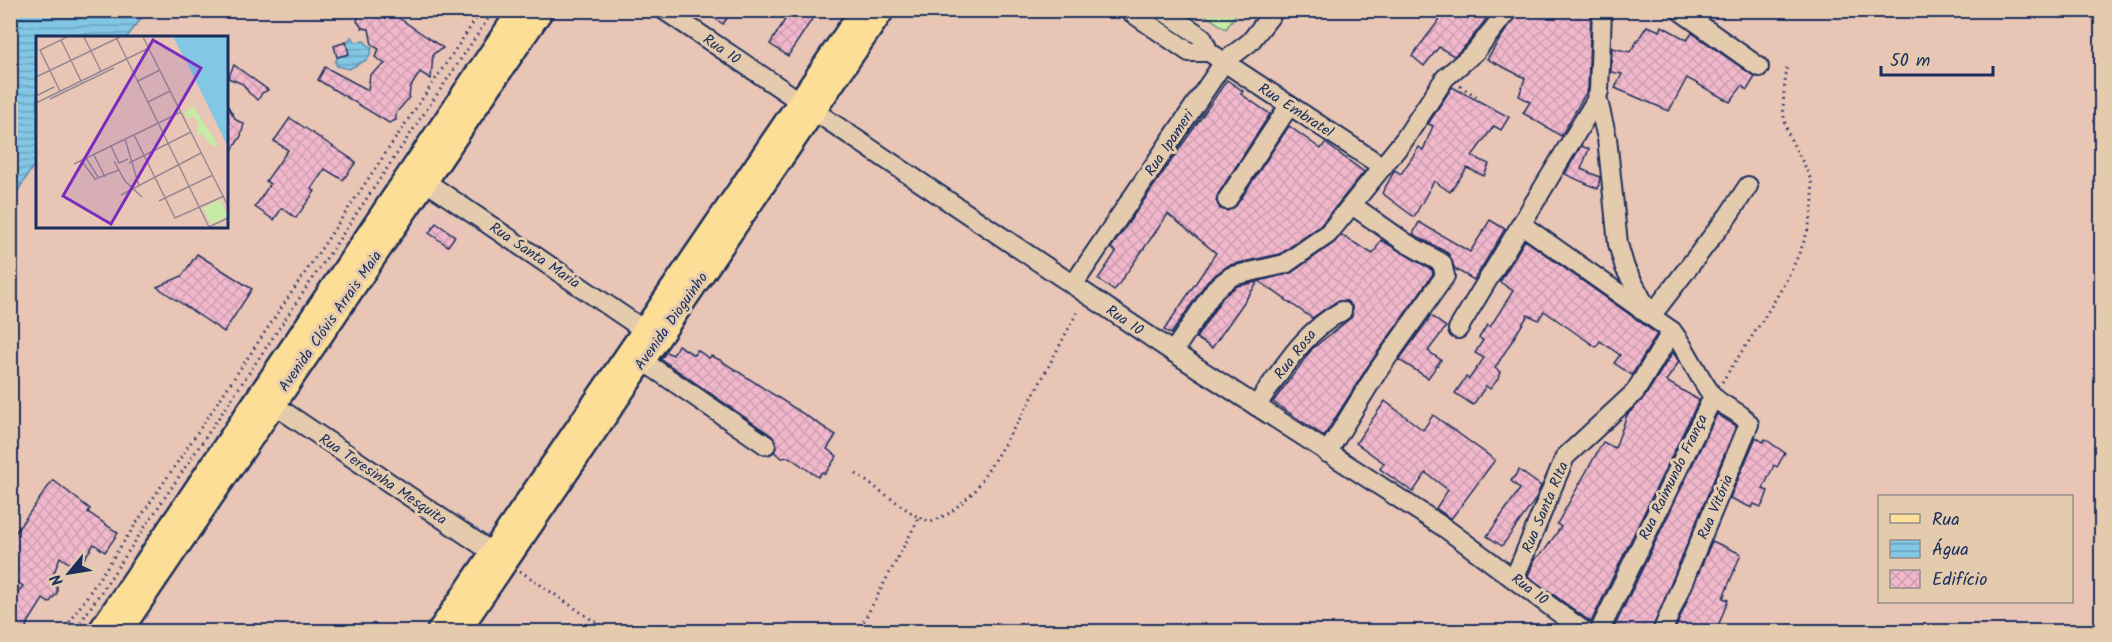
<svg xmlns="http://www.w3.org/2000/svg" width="2112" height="642" font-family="Kalam,sans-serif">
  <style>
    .built { fill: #ebc1bc }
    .pitch { fill: #c5eba6; stroke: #708d82; stroke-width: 1.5 }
    .water { fill: url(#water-rules); stroke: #598aae; stroke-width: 1.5 }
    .building { fill: url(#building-cross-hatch); stroke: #1b2f5e; stroke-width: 1.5 }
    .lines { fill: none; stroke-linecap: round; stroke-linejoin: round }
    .minor-casing { stroke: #1b2f5e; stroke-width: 22 }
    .major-casing { stroke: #1b2f5e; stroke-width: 27 }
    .path { stroke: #1b2f5e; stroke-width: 3; stroke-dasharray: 1.5 4.5; stroke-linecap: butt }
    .minor { stroke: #e5cbad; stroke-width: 18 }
    .major { stroke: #fdde96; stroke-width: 22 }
    .labels { text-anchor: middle; stroke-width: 6; stroke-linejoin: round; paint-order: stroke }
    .street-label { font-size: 15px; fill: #1b2f5e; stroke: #e5cbad }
    .inset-road { fill: none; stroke: #978993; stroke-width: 1.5 }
    .view { fill: #7b2cbf; fill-opacity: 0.15; stroke: #7b2cbf; stroke-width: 3 }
    .inset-edge { fill: none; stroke: #1b2f5e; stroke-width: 3 }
  </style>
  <defs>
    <pattern id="water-rules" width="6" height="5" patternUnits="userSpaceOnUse" patternTransform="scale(1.5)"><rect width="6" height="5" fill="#82c7e3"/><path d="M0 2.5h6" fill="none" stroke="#6aa2bb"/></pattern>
    <pattern id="building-cross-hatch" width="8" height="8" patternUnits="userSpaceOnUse" patternTransform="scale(1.5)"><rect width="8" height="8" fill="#f1b8cb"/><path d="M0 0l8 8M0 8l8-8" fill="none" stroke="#ce9eb1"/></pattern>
  </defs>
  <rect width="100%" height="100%" fill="#e9c5b6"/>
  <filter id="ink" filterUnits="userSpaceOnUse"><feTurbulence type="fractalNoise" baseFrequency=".0167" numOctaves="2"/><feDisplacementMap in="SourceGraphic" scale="12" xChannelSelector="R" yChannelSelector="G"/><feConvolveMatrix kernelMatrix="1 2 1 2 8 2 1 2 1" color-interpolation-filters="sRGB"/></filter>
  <g filter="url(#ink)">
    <polygon class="built" points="436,209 464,228 445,255 417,236"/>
    <polygon class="pitch" points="1199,11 1238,11 1226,29"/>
    <g class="water">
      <polygon points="11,10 147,11 127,37 38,38 37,160 11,202"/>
      <polygon points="351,37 356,42 364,41 372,49 368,59 349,69 337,66 335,62"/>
    </g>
    <g class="building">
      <polygon points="360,10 387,10 443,48 433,54 431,79 420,72 410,88 409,98 396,113 396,120 389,123 318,80 325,67 368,90 370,75 385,64 375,57 379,49 372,45 369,29 362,28 357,21"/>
      <polygon points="703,10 733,10 723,24"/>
      <polygon points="791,10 818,10 788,56 770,44"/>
      <polygon points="1427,10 1493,10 1467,44 1454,56 1439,47 1424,66 1412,56 1440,19"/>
      <polygon points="1519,10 1591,10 1588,89 1561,136 1523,113 1530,102 1519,96 1525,78 1487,59"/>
      <polygon points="1647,26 1660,31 1662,26 1687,40 1692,33 1755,77 1747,90 1742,86 1730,102 1687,78 1669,111 1615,88 1622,74 1611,72 1612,48 1630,52"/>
      <polygon points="346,42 349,54 337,57 334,46"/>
      <polygon points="234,65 268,90 262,93 258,100 249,93 243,84 228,78"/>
      <polygon points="1227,80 1243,91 1241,94 1270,114 1218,194 1216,200 1220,209 1227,211 1236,206 1289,126 1321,149 1325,143 1364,172 1320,226 1280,254 1229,265 1208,280 1171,334 1164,330 1216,253 1168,214 1114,291 1098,279 1116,252 1111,248"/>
      <polygon points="1452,87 1509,117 1501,130 1494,126 1472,156 1489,164 1484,176 1467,168 1450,192 1434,181 1414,217 1382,193 1395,170 1401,174 1419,147 1423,150 1433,126 1428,124"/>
      <polygon points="226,103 236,120 244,124 241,136 226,160"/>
      <polygon points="290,118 356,162 343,180 325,169 311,189 315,191 296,218 282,208 274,220 255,207 270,184 266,181 288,150 274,141"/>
      <polygon points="1581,146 1589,149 1581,169 1600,177 1598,189 1565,174"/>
      <polygon points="1490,220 1505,229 1474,280 1455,269 1448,253 1413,234 1419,222 1470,252"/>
      <polygon points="436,223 455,236 448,246 429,233"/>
      <polygon points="1341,235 1373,254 1381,240 1432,270 1433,274 1368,366 1324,436 1273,402 1312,349 1352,317 1352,306 1347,301 1337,301 1312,318 1259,281 1291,273 1334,243"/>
      <polygon points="1525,240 1657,334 1632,375 1614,363 1620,355 1600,341 1596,347 1544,311 1539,320 1528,315 1495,368 1500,372 1498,379 1490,389 1486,386 1473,405 1455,393 1466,377 1469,379 1484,358 1475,353 1483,340 1479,338 1487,325 1490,327 1513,291 1500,282"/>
      <polygon points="197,254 252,289 224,332 157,287 182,276"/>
      <polygon points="1258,282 1212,348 1196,338 1223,297 1237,286"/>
      <polygon points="1431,316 1446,327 1428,351 1441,360 1428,378 1399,360"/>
      <polygon points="678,345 694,355 697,350 709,358 711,356 720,360 836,435 827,449 837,456 825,474 822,472 818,477 789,457 782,458 774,452 777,445 772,436 661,359 666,352 673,355"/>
      <polygon points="1673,352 1679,362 1666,381 1699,400 1591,622 1528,576 1535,559 1545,550 1561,527 1557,524 1603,442 1615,448 1627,415 1644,398"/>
      <polygon points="1385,401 1423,430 1433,415 1495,460 1451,519 1436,508 1448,490 1426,473 1413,492 1380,469 1384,463 1356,443"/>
      <polygon points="1717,414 1736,426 1651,632 1612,632"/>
      <polygon points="1756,437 1763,442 1765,439 1785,453 1777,467 1774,465 1763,489 1768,491 1764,502 1761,507 1754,504 1752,508 1730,498"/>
      <polygon points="1519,470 1541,486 1535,500 1502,546 1487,536 1520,489 1511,481"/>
      <polygon points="53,480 90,509 88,512 118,533 105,552 94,544 77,569 60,557 51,581 57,586 57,593 49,603 43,599 26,626 29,632 10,632 10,603 23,586 10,577 10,540"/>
      <polygon points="1712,541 1741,554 1723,598 1728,600 1716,632 1674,632"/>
    </g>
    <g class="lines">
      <defs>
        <g id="minor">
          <polyline points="664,10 1173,352 1445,528 1585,632"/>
          <polyline points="1128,10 1189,52 1209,52"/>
          <polyline points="1162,10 1202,37 1209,52 1383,167"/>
          <polyline points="1679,10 1759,67"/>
          <polyline points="1597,97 1607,138 1618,244 1625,268 1651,316 1728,216 1748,186"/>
          <polyline points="416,175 653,336"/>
          <polyline points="1227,200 1289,106"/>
          <path d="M1521,224L1672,331C1688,351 1697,375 1712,395C1721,407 1740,410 1749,424L1662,632"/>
          <polyline points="1073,285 1224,62 1250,42 1275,10"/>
          <polyline points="1458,329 1595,102 1599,91 1602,10"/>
          <polyline points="1173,352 1215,289 1232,276 1285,264 1328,234 1404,140 1445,78 1475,52 1508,10"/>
          <polyline points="643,361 766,445"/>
          <polyline points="264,398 502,559"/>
          <path d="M1256,406C1281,371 1303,332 1342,311"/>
          <polyline points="1327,453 1377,372 1445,276 1442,263 1406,243 1352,205"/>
          <polyline points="1515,577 1565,457 1635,392 1672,331"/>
          <polyline points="1599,632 1713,397"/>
        </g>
        <g id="major">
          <polyline points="99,632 520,10"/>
          <polyline points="120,632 542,10"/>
          <polyline points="438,632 862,10"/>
          <polyline points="458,632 883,10"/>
        </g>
      </defs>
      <use href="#minor" class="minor-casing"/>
      <use href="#major" class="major-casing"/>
      <g class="path">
        <polyline points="1460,86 1477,97"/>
        <path d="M1722,382C1752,334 1826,239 1811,181C1805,161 1789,143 1785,122C1781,105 1785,84 1787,67"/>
        <polyline points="856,474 919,518 931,522 950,513 975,491 1027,407 1079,309"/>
        <polyline points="520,571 610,632"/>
        <polyline points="63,632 482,10"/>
        <polyline points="74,632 494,10"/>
        <polyline points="858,632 919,518"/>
      </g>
      <use href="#minor" class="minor"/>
      <use href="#major" class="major"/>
    </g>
  </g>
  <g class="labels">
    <g class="street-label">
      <text transform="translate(722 49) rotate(34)" y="5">Rua 10</text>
      <text transform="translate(1296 110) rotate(33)" y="5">Rua Embratel</text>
      <text transform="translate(1169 143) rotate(-56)" y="5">Rua Ipameri</text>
      <text transform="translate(535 255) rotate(34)" y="5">Rua Santa Maria</text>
      <text transform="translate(1125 320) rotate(34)" y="5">Rua 10</text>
      <text transform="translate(330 321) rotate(-55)" y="5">Avenida Clóvis Arrais Maia</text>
      <text transform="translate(671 321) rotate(-55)" y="5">Avenida Dioguinho</text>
      <text transform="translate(1295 354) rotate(-52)" y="5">Rua Rosa</text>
      <text transform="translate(1673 477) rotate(-64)" y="5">Rua Raimundo França</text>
      <text transform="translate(383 479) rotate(34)" y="5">Rua Teresinha Mesquita</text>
      <text transform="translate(1545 507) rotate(-67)" y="5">Rua Santa RIta</text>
      <text transform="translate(1715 507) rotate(-67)" y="5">Rua Vitória</text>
      <text transform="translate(1530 589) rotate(37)" y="5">Rua 10</text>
    </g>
  </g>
  <g transform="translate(36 36)">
    <rect width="192" height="192" fill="#e9c5b6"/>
    <path d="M184,164L192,180L175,188L167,172Z" fill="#c5eba6"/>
    <path d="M157,70L180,105L181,110L175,109L165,97L161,102L162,86L158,80L152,83L148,77Z" fill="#c5eba6"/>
    <path d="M137,1H192V111L151,27Z" fill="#82c7e3"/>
    <path class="inset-road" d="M48,1L65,35M80,1L173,191M107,1L192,170M25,4L46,47M0,41L84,1M102,45L124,34M24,55L4,14L31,1M0,60L18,51M14,63L78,32M112,66L134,55M0,67L113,12M98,99L139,182L188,160M89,103L103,150M75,110L83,127L92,123M58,119L69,141M50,122L62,141M45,124L59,143L83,134M78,125L89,145L106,161M93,127L155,96M38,128L145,76M85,159L165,117M123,165L177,139M173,191L192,182"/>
    <path class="view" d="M117,4L165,32L75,188L27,160Z"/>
    <rect width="192" height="192" class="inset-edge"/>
  </g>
  <rect width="2112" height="642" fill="none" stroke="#e5cbad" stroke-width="36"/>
  <rect x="18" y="18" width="2076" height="606" fill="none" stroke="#1b2f5e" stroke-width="2" filter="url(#ink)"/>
  <rect x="1878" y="495" width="195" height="108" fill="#e5cbad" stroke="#948d8d" stroke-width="1.5"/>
  <rect x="1890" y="514" width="30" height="9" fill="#fdde96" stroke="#948d8d" stroke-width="1.5"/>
  <text x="1932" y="525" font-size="18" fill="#1b2f5e">Rua</text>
  <rect x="1890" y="540" width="30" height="18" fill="url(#water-rules)" stroke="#948d8d" stroke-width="1.5"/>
  <text x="1932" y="555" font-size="18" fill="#1b2f5e">Água</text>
  <rect x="1890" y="570" width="30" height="18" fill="url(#building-cross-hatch)" stroke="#948d8d" stroke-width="1.5"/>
  <text x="1932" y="585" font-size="18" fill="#1b2f5e">Edifício</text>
  <g transform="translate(69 573) rotate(240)" stroke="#e5cbad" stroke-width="4.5" paint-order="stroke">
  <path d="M0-4.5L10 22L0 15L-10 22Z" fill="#1b2f5e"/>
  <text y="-9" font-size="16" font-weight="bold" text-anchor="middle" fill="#1b2f5e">N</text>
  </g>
  <path d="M1881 66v9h112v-9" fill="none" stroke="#1b2f5e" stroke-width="3"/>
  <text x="1890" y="66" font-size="18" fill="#1b2f5e" stroke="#e5cbad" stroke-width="4.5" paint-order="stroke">50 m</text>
</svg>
